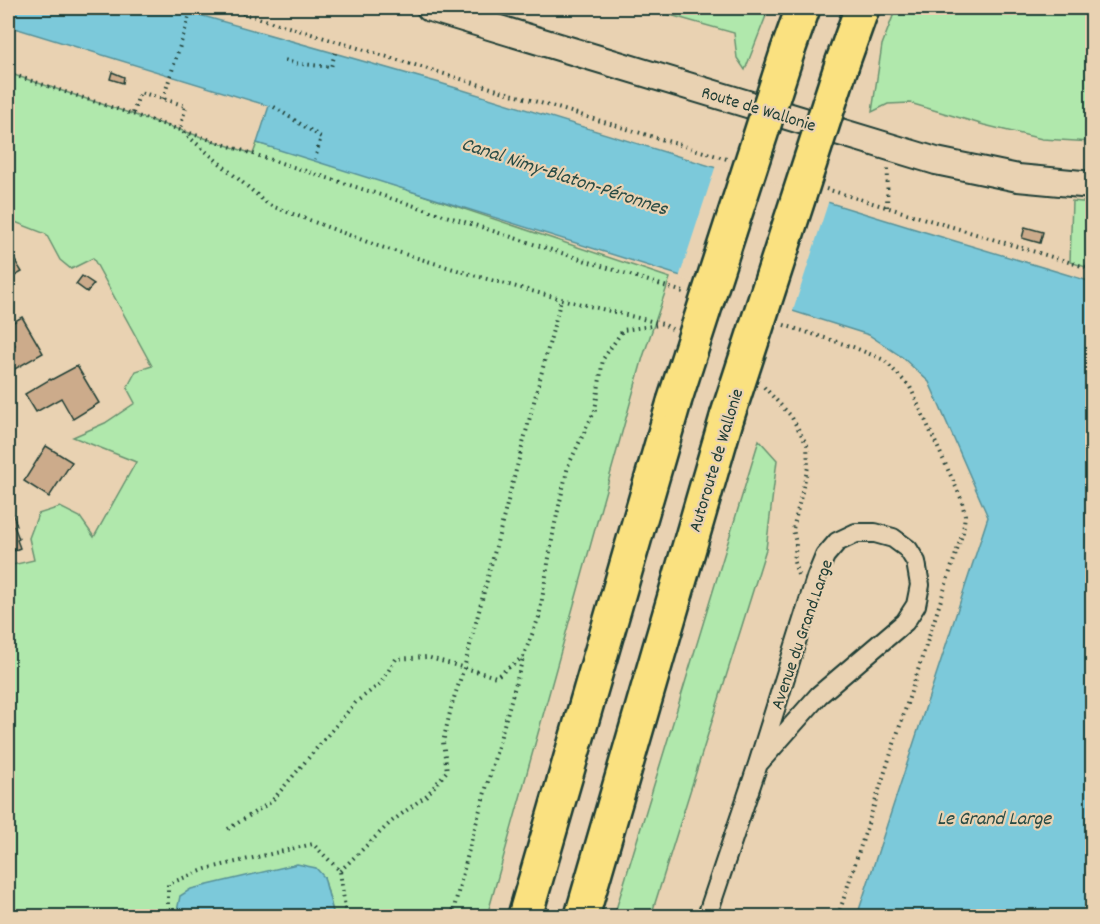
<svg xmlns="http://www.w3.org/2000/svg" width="1100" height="924" font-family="Dekko,sans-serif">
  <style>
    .green { fill: #b0e8ac; stroke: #689270; stroke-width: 1.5 }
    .water { fill: #7cc9da; stroke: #579198; stroke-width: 1.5 }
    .pier { fill: #e9d2b2 }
    .building { fill: #ccab8b; stroke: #1f3d34; stroke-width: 1.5 }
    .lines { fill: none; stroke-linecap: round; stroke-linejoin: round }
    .minor-casing { stroke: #1f3d34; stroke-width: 22 }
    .secondary-casing { stroke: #1f3d34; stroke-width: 30 }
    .motorway-casing { stroke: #1f3d34; stroke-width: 38 }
    .path { stroke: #1f3d34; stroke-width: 4; stroke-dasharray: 1.5 4.5; stroke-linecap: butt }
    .minor { stroke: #e9d2b2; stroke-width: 18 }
    .secondary { stroke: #e9d2b2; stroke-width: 26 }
    .motorway { stroke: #fae180; stroke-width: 33 }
    .motorway-bridge-casing { stroke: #1f3d34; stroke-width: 38; stroke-linecap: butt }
    .motorway-bridge { stroke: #fae180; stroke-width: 33 }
    .labels { text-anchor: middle; stroke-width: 4.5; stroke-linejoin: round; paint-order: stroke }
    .street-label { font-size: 18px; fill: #1f3d34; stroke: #e9d2b2 }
    .water-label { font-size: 20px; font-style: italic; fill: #284b45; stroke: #e9d2b2 }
  </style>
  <rect width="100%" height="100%" fill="#e9d2b2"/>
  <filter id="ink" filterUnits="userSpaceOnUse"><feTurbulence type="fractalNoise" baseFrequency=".0167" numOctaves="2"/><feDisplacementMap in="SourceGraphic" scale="12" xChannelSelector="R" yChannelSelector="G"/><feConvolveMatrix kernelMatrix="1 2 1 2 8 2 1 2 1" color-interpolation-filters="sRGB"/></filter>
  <g filter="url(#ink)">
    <g class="green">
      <polygon points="645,8 769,8 745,70 737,58 734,33"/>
      <polygon points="896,8 1092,8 1092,142 1042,139 984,125 910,103 888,104 872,112 882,45"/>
      <polygon points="8,73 253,154 257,143 315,159 670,278 643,357 487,916 334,916 324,877 177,911 178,916 8,916 8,566 34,560 29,538 38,514 60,507 80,517 94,537 136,462 73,437 105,423 135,403 127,388 136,371 152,366 93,258 71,269 60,260 46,234 10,220 8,221"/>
      <polygon points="1072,201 1092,203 1092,269 1070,262"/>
      <polygon points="759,440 777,460 766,549 651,916 614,916"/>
    </g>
    <g class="water">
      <polygon points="8,8 175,8 440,83 915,229 1092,282 1092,916 857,916 988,517 929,382 902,357 869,335 257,143 269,106 8,26"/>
      <polygon points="297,864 316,868 324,877 334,916 178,916 177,911 180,896 191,889"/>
    </g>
    <polygon class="pier" points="716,165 829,200 792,314 679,278"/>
    <g class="building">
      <polygon points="112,72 124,77 123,83 110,79"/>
      <polygon points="1025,227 1043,232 1040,243 1022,238"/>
      <polygon points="9,251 22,272 8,280 8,252"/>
      <polygon points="82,276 94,284 87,292 76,284"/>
      <polygon points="22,317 43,353 13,370 8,361 8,349 15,345 8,332 8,325"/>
      <polygon points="77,366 99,403 73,419 61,398 36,412 25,394 49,380 50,379 51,380"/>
      <polygon points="46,446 72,462 49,497 24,481"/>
      <polygon points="10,508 17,525 14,526 19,539 17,540 20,548 8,553 8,509"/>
    </g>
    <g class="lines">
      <defs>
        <polyline id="minor" points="707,916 758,764 816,578 825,556 837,542 856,533 875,533 893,538 908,549 916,562 920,585 916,605 905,622 819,695 758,764"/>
        <polyline id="secondary" points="430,8 936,161 1018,178 1092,185"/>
        <g id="motorway">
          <polyline points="788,50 803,8"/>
          <polyline points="842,64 862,8"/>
          <polyline points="525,916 674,402"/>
          <polyline points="582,916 727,417"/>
        </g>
      </defs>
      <use href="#minor" class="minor-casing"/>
      <use href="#secondary" class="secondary-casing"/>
      <use href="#motorway" class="motorway-casing"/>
      <g class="path">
        <polyline points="225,8 727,159"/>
        <polyline points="285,60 293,63 331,67 336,50"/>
        <polyline points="8,73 253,154 683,292"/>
        <polyline points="163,99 192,8"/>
        <polyline points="274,107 321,137 315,159"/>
        <polyline points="133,113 140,92 186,106 180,129"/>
        <polyline points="183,132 269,205 378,246 480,277 561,299 663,324 672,329"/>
        <polyline points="826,189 1092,269"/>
        <polyline points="887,207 888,169"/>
        <polyline points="784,325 853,347 884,360 910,387 961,498 965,515 963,532 838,916"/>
        <polyline points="764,387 791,416 807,445 808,467 793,529 796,544 794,562 798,575"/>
        <polyline points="228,829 271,802 356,702 380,684 396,659 427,657 496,677 523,657 539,617 554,528 568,466 595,410 603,359 623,330 659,325"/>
        <polyline points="340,871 391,822 427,795 447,771 443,742 452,704 464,668 561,299"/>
        <polyline points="168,916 168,884 206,869 313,844 340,871 346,916"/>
        <polyline points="452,916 472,838 523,658"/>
      </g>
      <use href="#minor" class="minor"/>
      <use href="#secondary" class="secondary"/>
      <use href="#motorway" class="motorway"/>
      <defs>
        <g id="motorway-bridge">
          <polyline points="674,402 788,50"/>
          <polyline points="727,417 842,64"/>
        </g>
      </defs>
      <use href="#motorway-bridge" class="motorway-bridge-casing"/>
      <use href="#motorway-bridge" class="motorway-bridge"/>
    </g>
  </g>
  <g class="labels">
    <g class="street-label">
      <text transform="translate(759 108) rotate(17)" y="6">Route de Wallonie</text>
      <text transform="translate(715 460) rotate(-73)" y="6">Autoroute de Wallonie</text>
      <text transform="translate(801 634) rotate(-71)" y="6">Avenue du Grand Large</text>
    </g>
    <g class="water-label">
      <text transform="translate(565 175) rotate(18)" y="7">Canal Nimy-Blaton-Péronnes</text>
      <text x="994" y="824">Le Grand Large</text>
    </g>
  </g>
  <rect width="1100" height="924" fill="none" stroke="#e9d2b2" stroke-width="30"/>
  <rect x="15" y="15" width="1070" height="894" fill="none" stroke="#1f3d34" stroke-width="2" filter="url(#ink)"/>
</svg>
